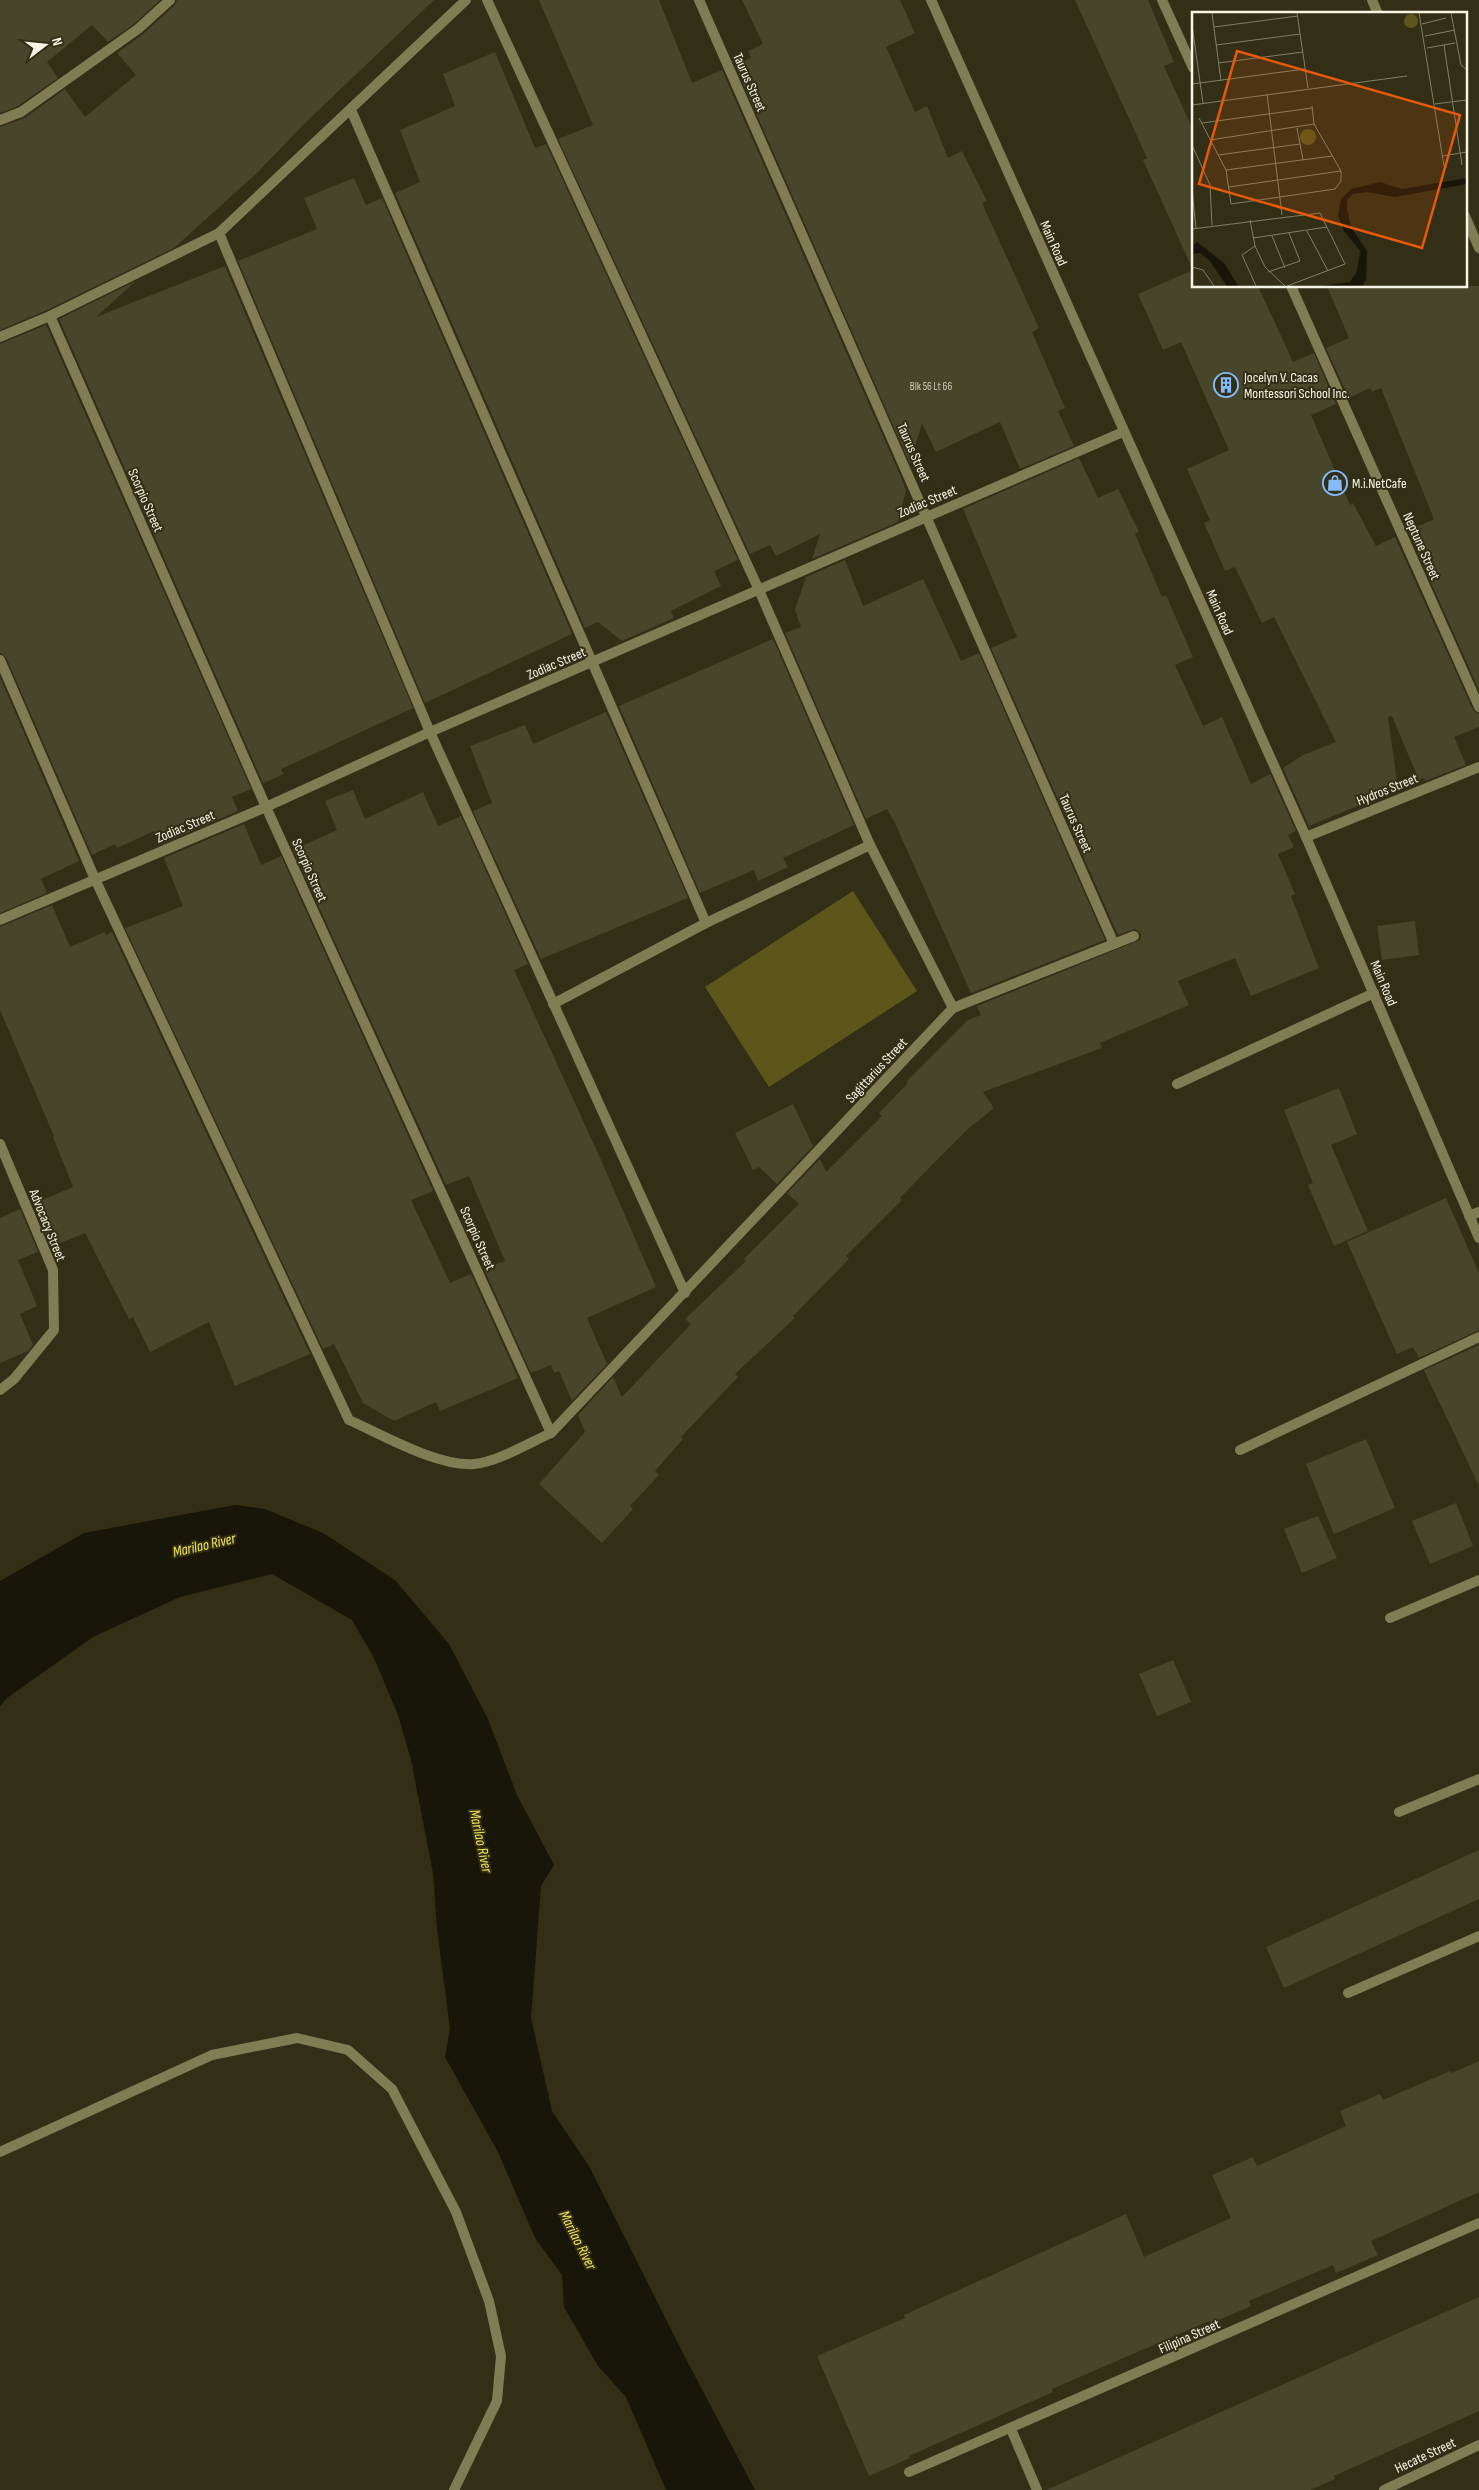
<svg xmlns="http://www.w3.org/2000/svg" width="1479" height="2490" font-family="'Sofia Sans Condensed',sans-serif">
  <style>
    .green { fill: #5c561b }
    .water { fill: #171608 }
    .building { fill: #47452a }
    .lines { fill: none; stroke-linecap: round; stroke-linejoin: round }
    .service { stroke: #807c54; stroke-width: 10 }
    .minor { stroke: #807c54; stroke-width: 10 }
    .labels { text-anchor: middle; stroke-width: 4; stroke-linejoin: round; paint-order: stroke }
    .number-label { font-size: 11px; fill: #cbcab7 }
    .street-label { font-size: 14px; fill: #f7f6e6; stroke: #322f16 }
    .poi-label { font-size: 14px; fill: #f7f6e6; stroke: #322f16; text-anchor: start }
    .water-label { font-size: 15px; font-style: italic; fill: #f4e559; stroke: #322f16 }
    .inset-road { fill: none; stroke: #817f69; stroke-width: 1 }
    .view { fill: #e8590c; fill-opacity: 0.15; stroke: #e8590c; stroke-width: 2.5 }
    .inset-edge { fill: none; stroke: #f7f6e6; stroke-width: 2.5 }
  </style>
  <rect width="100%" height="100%" fill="#322f16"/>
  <polygon class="green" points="853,891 917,991 769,1087 705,987"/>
  <polygon class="water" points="235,1505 265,1509 323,1533 395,1580 449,1644 488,1719 517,1795 554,1865 541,1886 531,2018 552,2111 589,2166 685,2357 755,2490 666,2490 626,2397 598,2366 564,2307 562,2275 535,2238 498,2152 445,2057 450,2028 437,1929 433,1873 411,1760 398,1715 374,1658 352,1620 272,1574 180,1597 93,1637 7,1698 0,1706 0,1581 84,1533"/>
  <g class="building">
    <polygon points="0,0 160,0 134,24 108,42 92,25 47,62 58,78 18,106 0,113"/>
    <polygon points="177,0 434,0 304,124 258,172 174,248 47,310 0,330 0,127 25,118 65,89 85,117 136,75 117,53 143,34 175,5"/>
    <polygon points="539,0 659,0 692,83 722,70 900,475 906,490 898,522 812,559 820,534 776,556 770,545 750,554 558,139 593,125"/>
    <polygon points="742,0 900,0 915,33 886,47 915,112 927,106 948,158 962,151 987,201 982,203 1039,328 1032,332 1065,408 1058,411 1074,446 1020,469 1000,422 936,452 922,423 910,464 735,65 751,58 748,51 763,44"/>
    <polygon points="1075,0 1148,0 1174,62 1164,66 1193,130 1193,286 1258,286 1293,362 1314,353 1336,404 1311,415 1350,505 1353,503 1376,546 1395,537 1473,710 1479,714 1479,727 1454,737 1466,765 1425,781 1424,778 1419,780 1392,716 1388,717 1398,789 1309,826 1283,768 1303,755 1336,742 1274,617 1262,623 1235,567 1225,571 1204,523 1210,520 1187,469 1229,450 1181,342 1163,350 1138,294 1193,270 1143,160 1147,158"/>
    <polygon points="495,52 535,148 546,144 738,560 714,571 721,586 671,611 674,618 622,641 598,622 585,628 395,193 420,182 400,130 455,106 443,74"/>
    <polygon points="354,178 366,205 382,198 572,634 425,703 238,261 317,229 304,198"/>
    <polygon points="225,266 413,708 281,769 284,774 263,783 59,319 136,281 96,317"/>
    <polygon points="1327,286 1479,286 1479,690 1408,531 1434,519 1381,388 1372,392 1370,388 1349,398 1326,348 1349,338"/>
    <polygon points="46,325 251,789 232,797 238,811 159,845 154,831 117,848 115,844 92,855 6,657 0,653 0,344"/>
    <polygon points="1079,458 1098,498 1118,489 1139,532 1135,534 1162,597 1166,595 1193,657 1175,665 1203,726 1222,717 1251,784 1270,774 1296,831 1288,835 1294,847 1278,854 1295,894 1291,896 1319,968 1251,996 1235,958 1178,981 1189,1005 1100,1043 1102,1048 983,1092 994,1108 968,1129 928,1169 900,1198 902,1200 846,1256 849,1259 793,1316 795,1318 735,1374 738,1377 681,1437 683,1439 655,1471 659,1475 630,1506 633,1509 602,1543 539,1484 585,1432 578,1415 613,1377 622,1397 691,1324 685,1319 746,1261 744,1259 799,1204 787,1193 820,1159 826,1172 882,1116 879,1113 908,1083 906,1082 968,1020 981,1015 977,1006 1140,940 1141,934 1135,929 1118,935 991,648 1017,637 963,509"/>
    <polygon points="845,560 863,606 923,579 961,661 979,653 1105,940 971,993 894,821 887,809 866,819 785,633 801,627 795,610 806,577"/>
    <polygon points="773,639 854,825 783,858 788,867 758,881 754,870 700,893 619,706"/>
    <polygon points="0,677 79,861 41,879 47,893 0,913"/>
    <polygon points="606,712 688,898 541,959 473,811 492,803 470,746 525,725 533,744"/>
    <polygon points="353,790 365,819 423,792 438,826 461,816 528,964 514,970 601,1160 656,1287 587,1318 607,1364 572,1401 559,1371 554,1373 551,1365 531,1373 484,1269 505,1261 469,1176 446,1185 293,850 337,830 325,801"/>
    <polygon points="244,824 261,865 281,856 433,1191 411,1200 450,1283 471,1274 518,1378 440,1411 436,1402 394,1421 363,1403 334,1344 323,1349 125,928 183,906 164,858"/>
    <polygon points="52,905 70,947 105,932 106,935 112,932 310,1354 235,1386 209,1322 150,1352 133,1317 129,1319 85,1233 51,1247 33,1204 73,1187 53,1137 54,1136 0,1010 0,927"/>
    <polygon points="1415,921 1419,955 1382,960 1377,926"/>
    <polygon points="1339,1088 1357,1134 1331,1145 1368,1231 1334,1246 1308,1185 1313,1183 1284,1110"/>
    <polygon points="793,1104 813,1146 777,1184 759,1167 753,1170 735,1133"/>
    <polygon points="1446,1198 1479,1273 1479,1330 1419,1358 1413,1347 1397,1354 1347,1242"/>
    <polygon points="20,1209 38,1252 18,1260 37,1306 20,1314 33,1345 28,1351 0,1363 0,1218"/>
    <polygon points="1479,1345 1479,1486 1424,1370"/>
    <polygon points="1366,1439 1395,1508 1334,1534 1306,1464"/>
    <polygon points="1456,1503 1473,1546 1430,1564 1412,1521"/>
    <polygon points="1318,1516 1337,1558 1302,1573 1284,1529"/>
    <polygon points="1173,1660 1191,1702 1157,1716 1139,1674"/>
    <polygon points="1479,1850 1479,1899 1284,1988 1266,1947"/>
    <polygon points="1479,2061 1479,2192 1371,2241 1378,2255 1336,2273 1333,2265 1249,2301 1251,2306 1210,2324 1209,2321 1052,2389 1053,2392 909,2456 910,2458 869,2476 817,2356 905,2318 904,2315 1126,2214 1144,2257 1231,2218 1212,2175 1253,2157 1257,2166 1346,2126 1340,2111 1380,2094 1383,2100 1450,2071 1452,2073"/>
    <polygon points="1479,2297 1479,2411 1334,2476 1335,2479 1310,2490 1046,2490"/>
  </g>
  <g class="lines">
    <g class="service">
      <polyline points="1177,1084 1374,993"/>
      <polyline points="1469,1216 1479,1212"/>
      <polyline points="1240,1450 1479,1337"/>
      <polyline points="1390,1618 1479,1580"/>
      <polyline points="1399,1812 1479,1779"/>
      <polyline points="1348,1993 1479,1936"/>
      <polyline points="0,2152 212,2055 297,2038 348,2050 392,2089 456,2212 489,2301 501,2356 497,2401 454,2490"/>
    </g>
    <g class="minor">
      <polyline points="487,0 759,590 870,845 953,1008"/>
      <polyline points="699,0 1114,944"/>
      <polyline points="931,0 1306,837 1479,1238"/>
      <polyline points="1162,0 1193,68"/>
      <polyline points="1372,0 1378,14"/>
      <polyline points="351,110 706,923"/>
      <polyline points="0,120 21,112 138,29 170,0"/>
      <polyline points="1465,216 1479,248"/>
      <polyline points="219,233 430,732 685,1293"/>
      <polyline points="1291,286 1479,707"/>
      <polyline points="50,316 266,807 551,1433"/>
      <polyline points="0,337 50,316 219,233 466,0"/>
      <path d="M0,660L95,879L349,1420C383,1435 438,1467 474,1464C497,1462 529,1443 551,1433L953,1008L1134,936"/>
      <polyline points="1306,837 1479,767"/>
      <polyline points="0,920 266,807 430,732 1123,432"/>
      <polyline points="553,1004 706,923 870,845"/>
      <polyline points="0,1144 53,1270 54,1330 14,1379 0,1390"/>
      <polyline points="1011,2429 1037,2490"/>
      <polyline points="909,2472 1479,2223"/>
      <polyline points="1384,2490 1479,2445"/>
    </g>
  </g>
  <defs>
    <symbol id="building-ring" viewBox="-11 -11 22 22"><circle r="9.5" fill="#322f16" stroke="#85bbfb" stroke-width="1.5"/><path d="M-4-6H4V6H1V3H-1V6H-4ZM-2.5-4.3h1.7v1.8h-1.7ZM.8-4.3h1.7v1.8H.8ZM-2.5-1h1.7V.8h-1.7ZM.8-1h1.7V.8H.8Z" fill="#85bbfb"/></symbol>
    <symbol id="shop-ring" viewBox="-11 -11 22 22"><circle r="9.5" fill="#322f16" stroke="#85bbfb" stroke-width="1.5"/><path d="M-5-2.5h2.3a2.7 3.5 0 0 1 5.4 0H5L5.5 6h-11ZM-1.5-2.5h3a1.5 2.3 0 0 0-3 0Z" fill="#85bbfb"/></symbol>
  </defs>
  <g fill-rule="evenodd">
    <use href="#building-ring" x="1212" y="371" width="28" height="28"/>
    <use href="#shop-ring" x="1321" y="469" width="28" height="28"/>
  </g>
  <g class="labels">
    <g class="number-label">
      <text x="931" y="390">Blk 56 Lt 66</text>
    </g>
    <g class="street-label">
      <text transform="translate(750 82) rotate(66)" y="5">Taurus Street</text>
      <text transform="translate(1054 243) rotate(66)" y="5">Main Road</text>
      <text transform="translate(914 452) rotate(66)" y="5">Taurus Street</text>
      <text transform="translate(146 500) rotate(66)" y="5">Scorpio Street</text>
      <text transform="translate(927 501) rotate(-23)" y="5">Zodiac Street</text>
      <text transform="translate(1422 546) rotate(66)" y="5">Neptune Street</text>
      <text transform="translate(1220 612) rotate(66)" y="5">Main Road</text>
      <text transform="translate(556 663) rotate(-23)" y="5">Zodiac Street</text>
      <text transform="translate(1387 789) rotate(-22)" y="5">Hydros Street</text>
      <text transform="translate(1076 823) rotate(66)" y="5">Taurus Street</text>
      <text transform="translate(185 826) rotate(-23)" y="5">Zodiac Street</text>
      <text transform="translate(310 870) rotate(66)" y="5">Scorpio Street</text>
      <text transform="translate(1384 983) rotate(67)" y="5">Main Road</text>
      <text transform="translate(876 1070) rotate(-47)" y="5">Sagittarius Street</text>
      <text transform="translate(48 1225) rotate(68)" y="5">Advocacy Street</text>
      <text transform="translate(478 1238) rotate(66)" y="5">Scorpio Street</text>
      <text transform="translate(1189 2336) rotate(-24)" y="5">Filipina Street</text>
      <text transform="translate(1425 2455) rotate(-25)" y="5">Hecate Street</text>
    </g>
    <g class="poi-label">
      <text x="1244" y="382">Jocelyn V. Cacas<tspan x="1244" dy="16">Montessori School Inc.</tspan></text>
      <text x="1352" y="488">M.i.NetCafe</text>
    </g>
    <g class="water-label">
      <text transform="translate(204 1545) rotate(-13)" y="5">Marilao River</text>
      <text transform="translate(481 1841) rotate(78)" y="5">Marilao River</text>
      <text transform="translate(578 2240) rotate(63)" y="5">Marilao River</text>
    </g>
  </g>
  <g transform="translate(1192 12)">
    <rect width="275" height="275" fill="#322f16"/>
    <path d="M212 9a7 7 0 1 1 14 0a7 7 0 1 1-14 0ZM108 125a8 8 0 1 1 16 0a8 8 0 1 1-16 0Z" fill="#5c561b"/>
    <path d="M275,166V172L203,185L175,180L161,182L155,188V197L159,215L175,239L174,268L170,274H130L158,270L165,259L168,239L152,219L146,204L149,187L159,177L188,170L210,177ZM5,230L33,252L46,274H35L17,248L8,241L0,242V234Z" fill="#171608"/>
    <path class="inset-road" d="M20,1L29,69M105,1L116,76M227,1L252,154M259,1L269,53L275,58M230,12L254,6M0,13L11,91M22,15L106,4M233,24L263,18M24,33L108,22M252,33L270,153M235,36L263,31M26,51L111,40M0,72L113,57M75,82L90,203M243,92L275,88M0,93L215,64M7,106L34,158L39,192L143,177L149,169V159L122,112L120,94M10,111L120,96M105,116L111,148M18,128L122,112M0,133L18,173L20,213M26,143L108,132M250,144L275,140M34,158L140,144M37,175L149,159M0,178L4,216M58,208L63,234L73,255L93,274M0,217L128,201L153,252L95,274M115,219L136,259M80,224L93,256M61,226L135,215M63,234L50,243L64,274M0,255L11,258L22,274M76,260L108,249L97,221"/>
    <path class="view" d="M45,39L268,103L230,236L7,172Z"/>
    <rect width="275" height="275" class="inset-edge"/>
  </g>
  <g transform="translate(45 45) rotate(74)" stroke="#322f16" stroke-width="4" paint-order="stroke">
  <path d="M0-4L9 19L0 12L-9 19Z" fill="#f7f6e6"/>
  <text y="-8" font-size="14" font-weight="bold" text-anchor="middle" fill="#f7f6e6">N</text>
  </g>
</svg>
